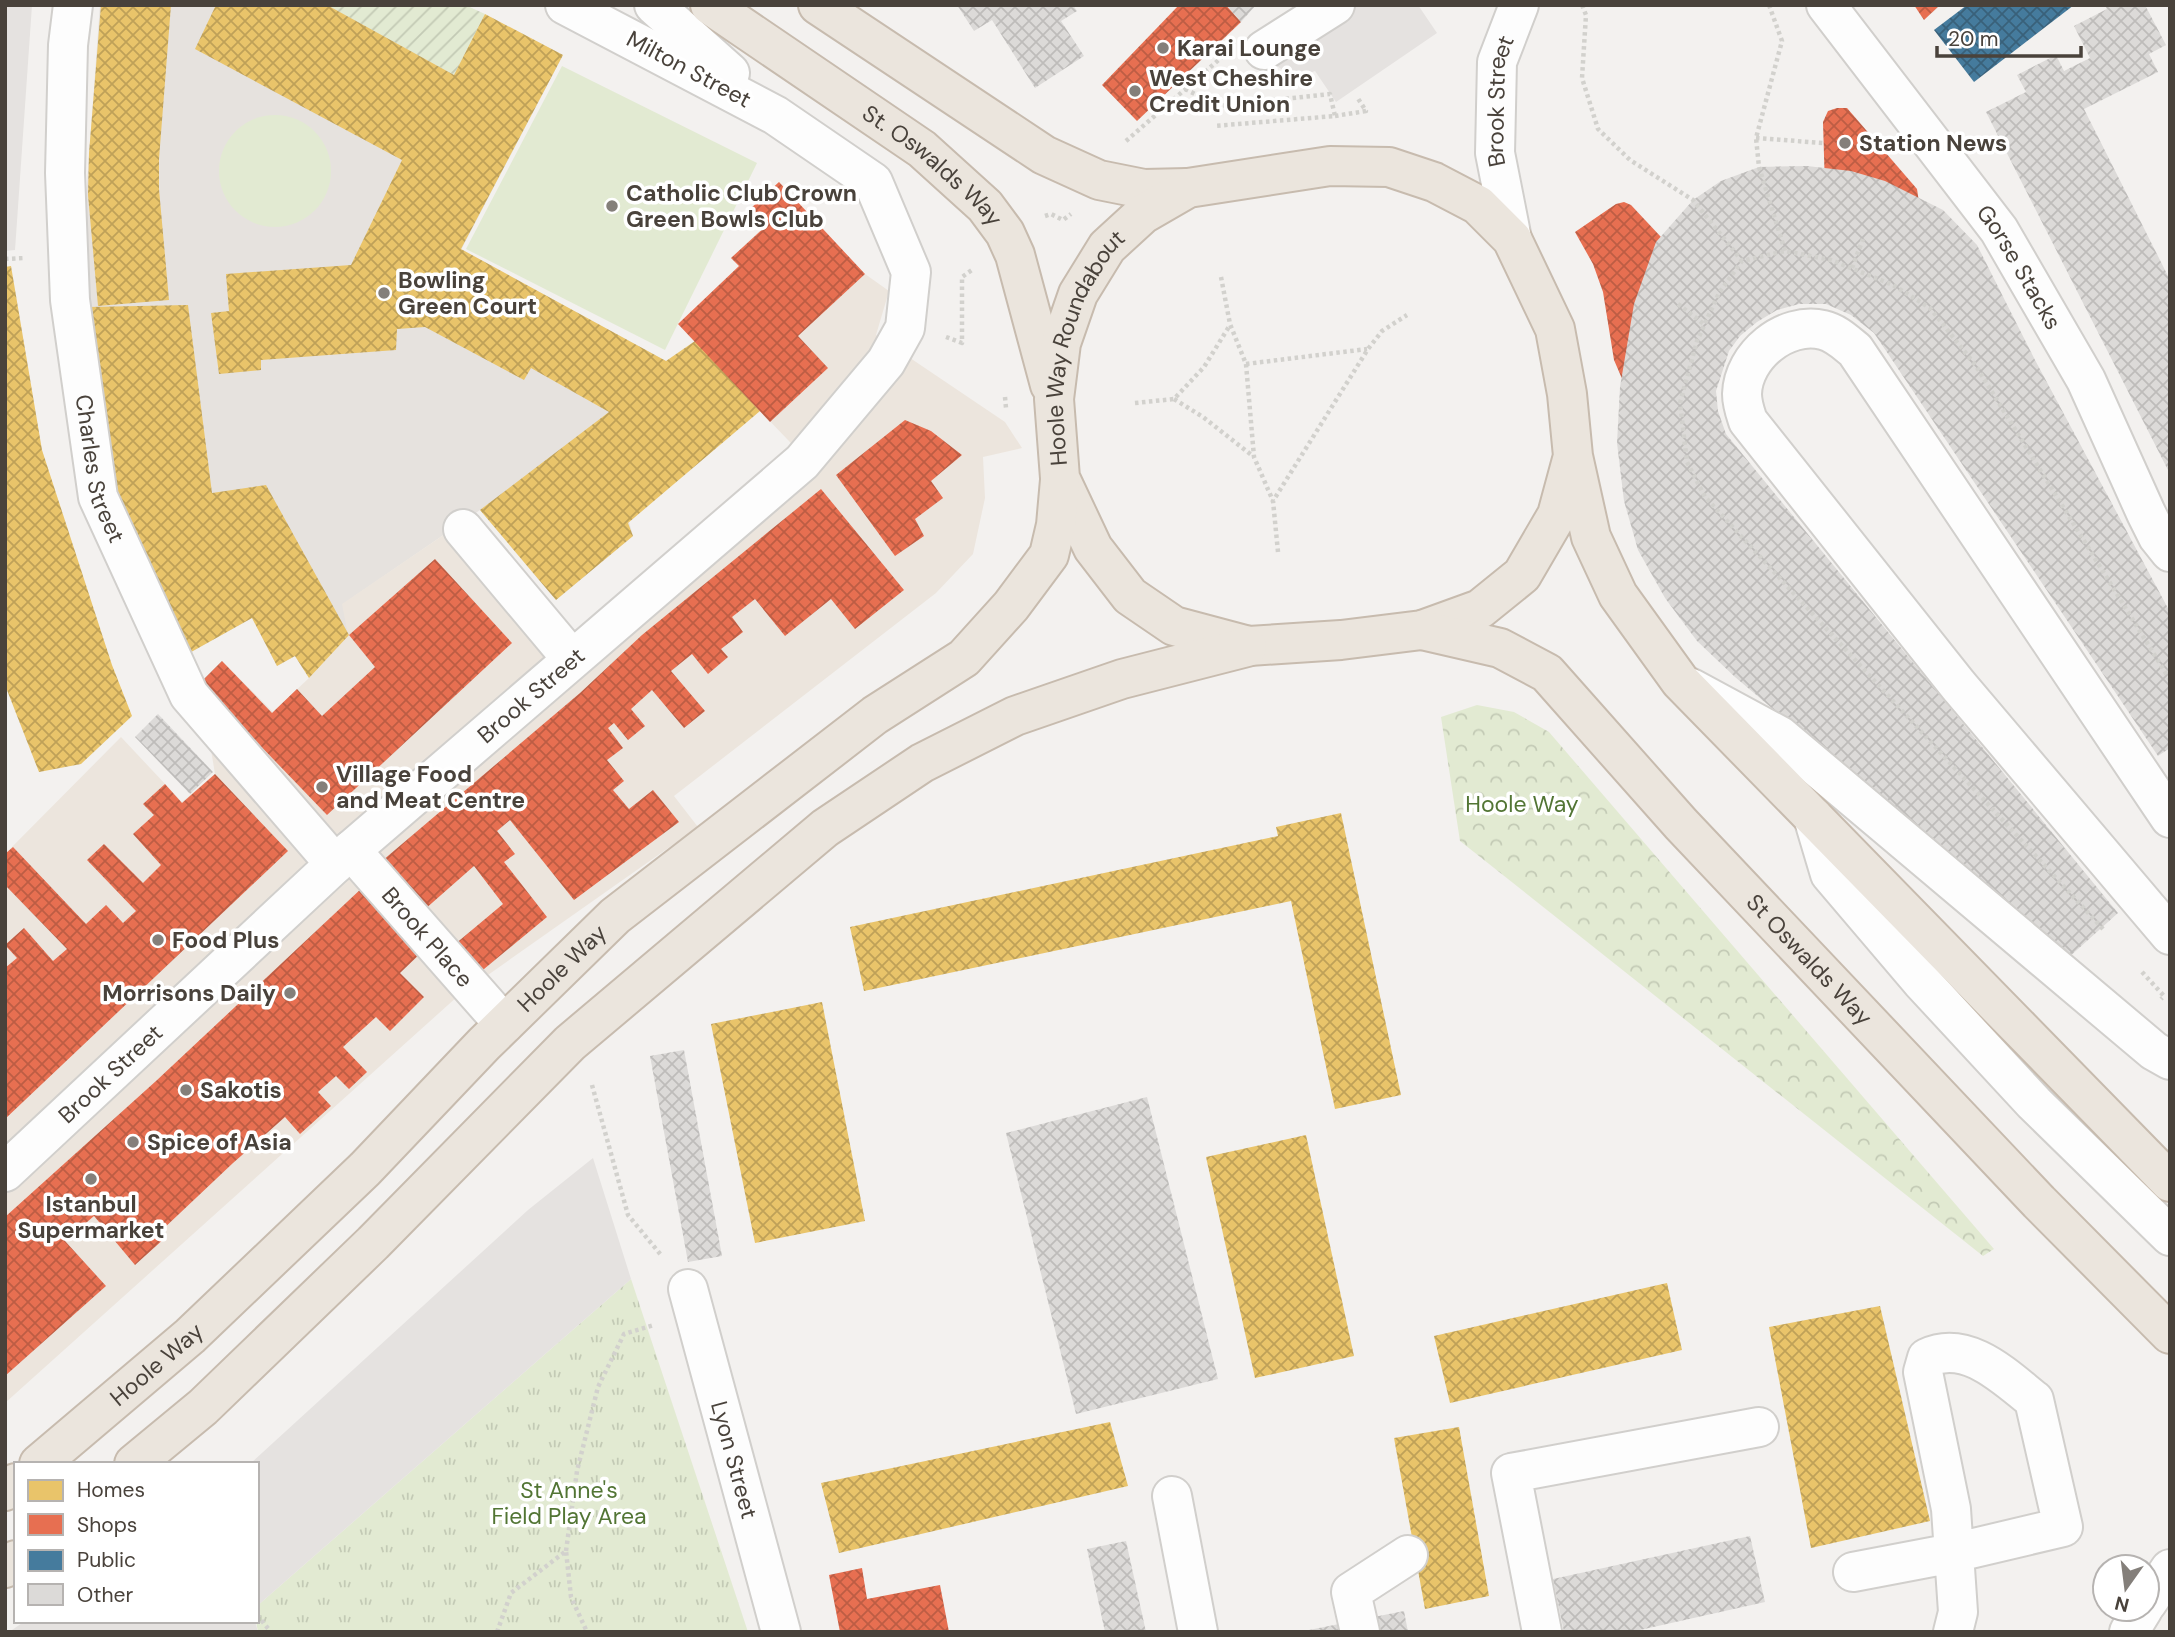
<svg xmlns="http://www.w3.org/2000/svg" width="2175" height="1637" font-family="'DM Sans',sans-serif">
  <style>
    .residential { fill: #e6e2de }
    .commercial { fill: #ece5dd }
    .grass { fill: #e2ead2 }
    .forest { fill: url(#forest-crowns) }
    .park { fill: url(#park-tufts) }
    .garden { fill: url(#garden-furrows) }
    .parking { fill: #e5e2e0 }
    .homes { fill: url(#homes-cross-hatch) }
    .shops { fill: url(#shops-cross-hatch) }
    .public { fill: url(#public-cross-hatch) }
    .building { fill: url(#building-cross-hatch) }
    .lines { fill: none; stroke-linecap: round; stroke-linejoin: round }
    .minor-casing { stroke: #d1cfcc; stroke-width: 42 }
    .highway-casing { stroke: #c7bbae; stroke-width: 42 }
    .path { stroke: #d2d1cd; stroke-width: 4.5; stroke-dasharray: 3.5 3.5; stroke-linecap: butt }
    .minor { stroke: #fdfdfd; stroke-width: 38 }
    .highway { stroke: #ebe5dd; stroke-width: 38 }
    .poi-dot { fill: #847f7a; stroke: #fff; stroke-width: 2.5 }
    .labels { text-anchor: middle; stroke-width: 7; stroke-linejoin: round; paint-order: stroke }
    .poi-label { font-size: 23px; font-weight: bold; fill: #49423b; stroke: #fff; text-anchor: start }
    .street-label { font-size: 23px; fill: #49423b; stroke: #fff }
    .park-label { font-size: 23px; fill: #527534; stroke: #fff }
  </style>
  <defs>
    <pattern id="forest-crowns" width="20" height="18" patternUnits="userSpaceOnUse" patternTransform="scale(1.75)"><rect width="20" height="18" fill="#e2ead2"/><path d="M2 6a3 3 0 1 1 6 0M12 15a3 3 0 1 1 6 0" fill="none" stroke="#c3cab5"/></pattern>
    <pattern id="park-tufts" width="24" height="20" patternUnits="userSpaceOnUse" patternTransform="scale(1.75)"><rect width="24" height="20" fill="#e2ead2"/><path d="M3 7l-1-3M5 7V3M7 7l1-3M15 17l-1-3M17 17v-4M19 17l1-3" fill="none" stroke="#c3cab5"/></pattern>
    <pattern id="garden-furrows" width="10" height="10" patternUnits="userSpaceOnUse" patternTransform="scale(1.75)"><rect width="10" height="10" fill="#e2ead2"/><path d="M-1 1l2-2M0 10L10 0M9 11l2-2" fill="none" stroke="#c3cab5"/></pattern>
    <pattern id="homes-cross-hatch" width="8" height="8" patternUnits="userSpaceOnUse" patternTransform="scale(1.75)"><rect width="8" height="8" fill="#e9c46a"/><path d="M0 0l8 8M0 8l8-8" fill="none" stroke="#bfa158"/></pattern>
    <pattern id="shops-cross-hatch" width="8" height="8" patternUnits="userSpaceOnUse" patternTransform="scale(1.75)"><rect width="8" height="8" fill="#e76f51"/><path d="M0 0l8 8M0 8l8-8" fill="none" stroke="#bd5d44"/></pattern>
    <pattern id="public-cross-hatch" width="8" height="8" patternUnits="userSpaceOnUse" patternTransform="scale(1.75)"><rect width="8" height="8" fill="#457b9d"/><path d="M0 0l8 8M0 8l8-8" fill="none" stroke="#39617a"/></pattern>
    <pattern id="building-cross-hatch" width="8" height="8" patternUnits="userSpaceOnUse" patternTransform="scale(1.75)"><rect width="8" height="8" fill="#dcdad8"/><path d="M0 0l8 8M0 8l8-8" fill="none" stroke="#bebcba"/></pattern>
  </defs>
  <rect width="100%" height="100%" fill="#f3f1ef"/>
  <polygon class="residential" points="100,5 465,5 563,55 461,250 666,361 629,522 633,536 556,600 480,510 343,604 349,635 309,678 295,656 277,666 252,618 184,656 89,307 86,197"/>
  <polygon class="commercial" points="779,182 865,274 889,291 876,335 1005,422 1022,448 983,457 985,498 973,554 936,593 674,796 698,827 458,996 5,1403 5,854 121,737 182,802 215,774 200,683 222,661 273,712 309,678 348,635 342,604 445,534 566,681 813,466 760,411 739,266 731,258 765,226 750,209"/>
  <g class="grass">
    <polygon points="562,66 757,163 665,350 466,249"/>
    <circle cx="275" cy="171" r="56"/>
  </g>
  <polygon class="forest" points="1477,705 1514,712 1549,732 1994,1249 1983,1256 1460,841 1441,717"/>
  <polygon class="park" points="631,1279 748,1632 258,1632 256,1621 257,1606"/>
  <polygon class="garden" points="327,5 465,5 485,14 454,75"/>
  <g class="parking">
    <polygon points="5,5 32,5 15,250 5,251"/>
    <polygon points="1296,5 1418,5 1437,33 1336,102 1315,71 1302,76 1289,75 1276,65 1253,33"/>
    <polygon points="593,1158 631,1279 257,1606 257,1464 250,1464 528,1210"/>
    <polygon points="25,1621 255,1621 258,1632 12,1632 12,1630"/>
  </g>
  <g class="homes">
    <polygon points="101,5 171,5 159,159 159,189 169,300 98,306 88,195 89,153"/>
    <polygon points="216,5 327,5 454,75 485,14 563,55 461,249 666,361 695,341 760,411 628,523 633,536 556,600 480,510 609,412 531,368 524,380 425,327 397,329 396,350 261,360 261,370 219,374 211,313 229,311 226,274 351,265 402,160 195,49"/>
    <polygon points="11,266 42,450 112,665 132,716 81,764 39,772 5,685 5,267"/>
    <polygon points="188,305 212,493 266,485 349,635 309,678 295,656 277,666 252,618 184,656 112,494 89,307"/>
    <polygon points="1341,813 1401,1095 1335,1109 1291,901 864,991 850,927 1278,836 1276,827"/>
    <polygon points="822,1002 865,1221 755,1243 711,1024"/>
    <polygon points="1306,1135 1354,1356 1255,1378 1206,1157"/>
    <polygon points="1667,1283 1682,1350 1450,1403 1434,1336"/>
    <polygon points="1880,1306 1930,1521 1811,1548 1769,1327"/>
    <polygon points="1110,1422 1128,1486 839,1553 821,1483"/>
    <polygon points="1459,1427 1489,1596 1425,1609 1394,1438"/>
  </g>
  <g class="shops">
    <polygon points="1179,5 1226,5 1241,22 1137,121 1102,85"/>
    <polygon points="1914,5 1940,5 1924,20"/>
    <polygon points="1837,108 1847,108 1917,189 1923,229 1890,252 1826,222 1823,122 1828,111"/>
    <polygon points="779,182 865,274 798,336 828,368 770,422 678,324 739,266 731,258 766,226 750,209"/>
    <polygon points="1624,202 1631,205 1691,269 1643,401 1629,395 1614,360 1603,292 1593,264 1575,232 1616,204"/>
    <polygon points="905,420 931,431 962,455 931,481 943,498 915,519 924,536 895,556 836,475"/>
    <polygon points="821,489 904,590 855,629 831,599 785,636 755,599 732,617 743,632 721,649 728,657 708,674 692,654 671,671 705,711 684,728 652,690 631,709 645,726 628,740 614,723 608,728 623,748 607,760 624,781 613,790 629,809 653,790 679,822 574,900 510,820 497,831 515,854 504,862 547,917 478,974 454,945 503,904 474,866 424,910 382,861 580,693 642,635"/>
    <polygon points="435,559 512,643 327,815 200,683 222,661 272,713 297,689 322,716 375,667 349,635"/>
    <polygon points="215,774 288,851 5,1119 5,968 17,958 5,945 24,928 53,961 67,949 5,885 5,854 13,847 86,924 106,905 123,923 136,911 87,860 104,844 143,883 161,865 133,834 154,815 143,804 165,784 182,803"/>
    <polygon points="363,887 425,949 400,973 424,997 390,1031 376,1017 343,1047 367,1072 349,1089 336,1076 318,1092 331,1106 300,1134 285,1117 233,1163 161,1231 166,1237 135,1265 94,1216 65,1241 106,1286 5,1376 5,1217 156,1081"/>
    <polygon points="862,1568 867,1599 940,1585 949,1632 840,1632 829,1575"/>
  </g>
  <polygon class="public" points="1967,5 2074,5 1974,82 1934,30"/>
  <g class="building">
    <polygon points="957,5 1073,5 1077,11 1061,21 1084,56 1035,88 992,20 974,31"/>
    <polygon points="1226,5 1256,5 1241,22"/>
    <polygon points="2105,5 2145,5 2166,45 2149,54 2158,72 2084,109 2170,280 2170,474 1986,112 2026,92 2017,75 2056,55 2064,71 2090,58 2074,26 2107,9"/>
    <polygon points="1807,166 1851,171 1885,181 1943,210 1977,245 2035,360 2170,612 2170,748 2158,756 1874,333 1851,315 1826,304 1799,304 1777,310 1757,322 1740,336 1729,351 1716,391 1718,411 1726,434 2118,913 2068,958 1735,677 1697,641 1665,598 1638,550 1624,501 1617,443 1620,387 1634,304 1656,242 1693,200 1721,181 1759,167"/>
    <polygon points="158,714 213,772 190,794 135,737"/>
    <polygon points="684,1050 722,1256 688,1262 650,1056"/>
    <polygon points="1147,1097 1218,1379 1076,1414 1006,1133"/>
    <polygon points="1750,1536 1765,1602 1631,1632 1564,1632 1553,1579"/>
    <polygon points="1126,1541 1146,1632 1105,1632 1087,1549"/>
    <polygon points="1404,1611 1408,1632 1309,1632 1309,1630"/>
  </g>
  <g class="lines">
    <defs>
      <g id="minor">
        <path id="s1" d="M73,5L68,45L65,173L70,300L98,497L189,695L335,864"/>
        <polyline points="654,5 730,73"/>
        <path id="s2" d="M1826,5L1999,230L2086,380L2146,513L2158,537L2170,552"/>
        <polyline points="1264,50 1335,5"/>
        <path id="s3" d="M1512,239L1495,153L1497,62L1519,5"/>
        <polyline points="463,529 572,659"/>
        <polyline points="1691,688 1780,736 2154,1051 2170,1060"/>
        <polyline points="1813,817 1830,874 1921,981 2034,1103 2170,1236"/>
        <path d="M2170,818L1855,350C1845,342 1836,333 1823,330C1785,321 1743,356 1742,394C1742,404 1745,412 1748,421L1958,685L2170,935"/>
        <path id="s4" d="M351,850L504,1024"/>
        <path id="s5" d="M5,1172L335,864L802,462L886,362L905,328L911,272L873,182L775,115L565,5"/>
        <path id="s6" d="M688,1289L781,1632"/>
        <polyline points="1172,1496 1198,1632"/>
        <path d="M1853,1572L1953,1553L2063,1527L2034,1400C2005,1377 1967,1339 1927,1358L1923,1372L1951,1509L1958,1612L1953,1632"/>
        <polyline points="2147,1603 2170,1569"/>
        <polyline points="1360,1632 1351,1592 1408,1555"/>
        <polyline points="1542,1632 1511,1473 1759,1427"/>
        <polyline points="2129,1632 2143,1609"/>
      </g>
      <g id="highway">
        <path id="s7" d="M710,5L922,149L985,206L1005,233L1015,255L1050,385"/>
        <polyline points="818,5 1044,155 1099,180 1144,189 1188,188"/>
        <path id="s8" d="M1573,456L1557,515L1522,575L1480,609L1422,630L1341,640L1249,646L1174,626L1130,596L1093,548L1060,478L1054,399L1061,343L1078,294L1107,247L1143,214L1188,188L1330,166L1389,167L1434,182L1478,205L1512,239L1555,329L1567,394L1573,456L1591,537L1618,595L1680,681L2170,1182"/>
        <path id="s9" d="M1422,630L1500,648L1547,673L1681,824L2039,1202L2170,1334"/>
        <path id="s10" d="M39,1464L190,1336L365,1169L484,1044L615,916L875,715L964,658L1011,606L1049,555L1056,525L1060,480"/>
        <polyline points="134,1464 203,1407 373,1243 570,1043 825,828 922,763 1015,716 1122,679 1247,647"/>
        <polyline points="5,1491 16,1483"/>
        <polyline points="5,1568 16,1560"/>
      </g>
    </defs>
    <use href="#minor" class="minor-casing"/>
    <use href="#highway" class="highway-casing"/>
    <g class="path">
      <polyline points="1582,5 1586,15 1582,78 1598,129 1630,160 1693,200 1742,261"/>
      <polyline points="1769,5 1782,41 1756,138 1759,167 1785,251"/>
      <polyline points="1185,89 1219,106 1330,94 1335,116 1214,126"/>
      <polyline points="1335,116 1366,111 1357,97"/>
      <polyline points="1756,138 1823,143"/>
      <polyline points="1126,141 1222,57"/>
      <polyline points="1045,216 1051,214 1063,220 1071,214"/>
      <polyline points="5,259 25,258"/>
      <polyline points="1852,268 1863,239"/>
      <polyline points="1221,277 1230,324 1246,364 1254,457 1273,501"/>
      <polyline points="1678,304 1705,325"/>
      <polyline points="946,337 962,343 962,277 972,270"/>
      <polyline points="1246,364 1367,349"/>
      <polyline points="1005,397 1006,408"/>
      <polyline points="1174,399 1203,417 1254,457"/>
      <polyline points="1135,403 1174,399 1204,367 1230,325"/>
      <polyline points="1278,552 1273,501 1368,349 1382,331 1407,315"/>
      <polyline points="2103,929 1705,497 1687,462 1680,403 1697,341 1719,293 1742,261 1785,251 1831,260 1893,285 1930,308 1976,366 2170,680"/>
      <polyline points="2142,972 2164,996 2161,999"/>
      <polyline points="592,1085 628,1215 661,1255"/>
      <polyline points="566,1551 577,1471 598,1387 624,1334 654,1325"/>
      <polyline points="257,1615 271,1632"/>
      <polyline points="497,1632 511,1593 566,1551 571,1597 587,1632"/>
    </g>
    <use href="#minor" class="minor"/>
    <use href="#highway" class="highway"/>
  </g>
  <g class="poi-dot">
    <circle cx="1163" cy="48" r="7"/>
    <circle cx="1135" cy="91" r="7"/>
    <circle cx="1845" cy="143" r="7"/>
    <circle cx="612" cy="206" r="7"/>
    <circle cx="384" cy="293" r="7"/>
    <circle cx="322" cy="787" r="7"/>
    <circle cx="158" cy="940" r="7"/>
    <circle cx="290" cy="993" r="7"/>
    <circle cx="186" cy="1090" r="7"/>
    <circle cx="133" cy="1142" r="7"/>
    <circle cx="91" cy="1179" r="7"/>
  </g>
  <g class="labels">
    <g class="poi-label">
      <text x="1177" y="56">Karai Lounge</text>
      <text x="1149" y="86">West Cheshire<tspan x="1149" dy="26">Credit Union</tspan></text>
      <text x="1859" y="151">Station News</text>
      <text x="626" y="201">Catholic Club Crown<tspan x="626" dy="26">Green Bowls Club</tspan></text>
      <text x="398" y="288">Bowling<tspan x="398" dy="26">Green Court</tspan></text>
      <text x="336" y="782">Village Food<tspan x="336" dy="26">and Meat Centre</tspan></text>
      <text x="172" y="948">Food Plus</text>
      <text x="276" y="1001" text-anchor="end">Morrisons Daily</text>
      <text x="200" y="1098">Sakotis</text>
      <text x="147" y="1150">Spice of Asia</text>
      <text x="91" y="1212" text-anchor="middle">Istanbul<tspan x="91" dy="26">Supermarket</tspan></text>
    </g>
    <g class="street-label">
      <text transform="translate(689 69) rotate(28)" y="8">Milton Street</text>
      <text dy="8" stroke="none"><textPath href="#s3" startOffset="140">Brook Street</textPath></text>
      <text dy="8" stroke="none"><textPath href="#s7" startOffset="275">St. Oswalds Way</textPath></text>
      <text dy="8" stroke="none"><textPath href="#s2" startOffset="326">Gorse Stacks</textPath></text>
      <text dy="8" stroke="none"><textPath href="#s8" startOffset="826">Hoole Way Roundabout</textPath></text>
      <text dy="8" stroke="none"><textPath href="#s1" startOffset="467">Charles Street</textPath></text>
      <text dy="8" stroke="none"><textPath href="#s5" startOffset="710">Brook Street</textPath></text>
      <text dy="8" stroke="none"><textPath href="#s4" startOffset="116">Brook Place</textPath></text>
      <text dy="8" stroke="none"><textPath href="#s9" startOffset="522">St Oswalds Way</textPath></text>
      <text dy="8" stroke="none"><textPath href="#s10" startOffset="721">Hoole Way</textPath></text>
      <text dy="8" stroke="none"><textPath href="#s5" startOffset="144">Brook Street</textPath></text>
      <text dy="8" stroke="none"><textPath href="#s10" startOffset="154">Hoole Way</textPath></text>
      <text dy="8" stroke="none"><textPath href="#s6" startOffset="177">Lyon Street</textPath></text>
    </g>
    <g class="park-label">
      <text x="1522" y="812">Hoole Way</text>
      <text x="569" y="1498">St Anne's<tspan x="569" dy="26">Field Play Area</tspan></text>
    </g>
  </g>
  <rect width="2175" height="1637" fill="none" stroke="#49423b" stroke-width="14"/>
  <rect x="14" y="1462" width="245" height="161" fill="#ffffff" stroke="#b6b3b1" stroke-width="2"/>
  <rect x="28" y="1480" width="35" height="21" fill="#e9c46a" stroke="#b6b3b1" stroke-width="2"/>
  <text x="77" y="1497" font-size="21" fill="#49423b">Homes</text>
  <rect x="28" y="1514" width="35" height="21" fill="#e76f51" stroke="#b6b3b1" stroke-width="2"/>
  <text x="77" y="1532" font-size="21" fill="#49423b">Shops</text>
  <rect x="28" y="1550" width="35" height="21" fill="#457b9d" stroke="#b6b3b1" stroke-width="2"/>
  <text x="77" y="1567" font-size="21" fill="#49423b">Public</text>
  <rect x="28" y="1584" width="35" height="21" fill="#dcdad8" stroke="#b6b3b1" stroke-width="2"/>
  <text x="77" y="1602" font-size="21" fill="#49423b">Other</text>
  <g transform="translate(2126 1588) rotate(194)"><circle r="33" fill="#ffffff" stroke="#b6b3b1" stroke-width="2"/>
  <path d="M0-5L12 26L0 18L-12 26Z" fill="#847f7a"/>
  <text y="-10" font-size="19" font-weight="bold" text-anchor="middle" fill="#49423b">N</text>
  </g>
  <path d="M1937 46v10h144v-10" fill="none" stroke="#49423b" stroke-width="3.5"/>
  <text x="1948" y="46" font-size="21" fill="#49423b" stroke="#ffffff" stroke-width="5" paint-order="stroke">20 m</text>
</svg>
